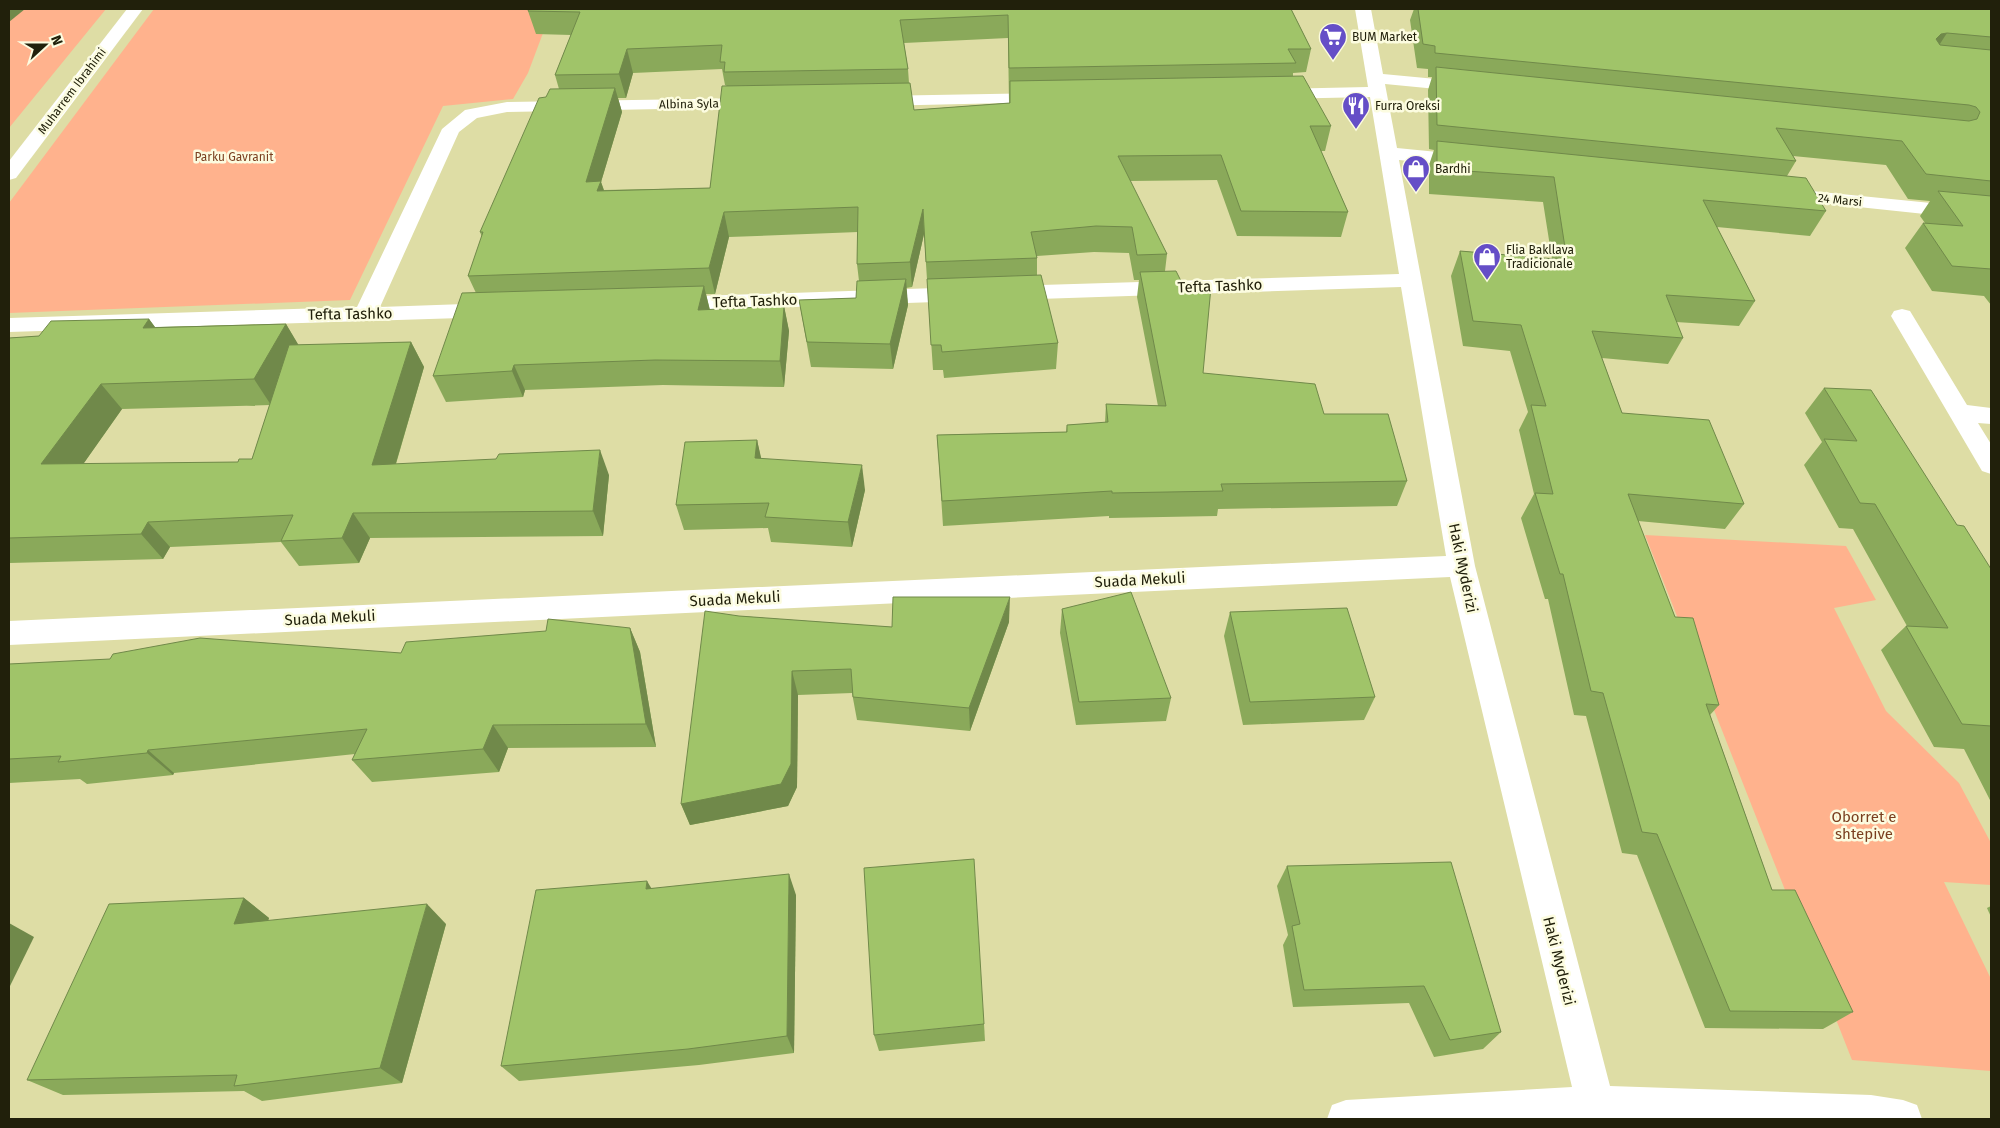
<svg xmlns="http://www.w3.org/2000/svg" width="2000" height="1128" font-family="'Fira Sans',sans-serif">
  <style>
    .green { fill: #ffb28d }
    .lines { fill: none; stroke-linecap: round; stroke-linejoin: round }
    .minor { fill: #fff; fill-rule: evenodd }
    .wall { fill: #8aa95a; fill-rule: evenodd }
    .shaded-wall { fill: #70894a }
    .building { fill: #a0c469; stroke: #70894a }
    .labels { text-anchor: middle; stroke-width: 5; stroke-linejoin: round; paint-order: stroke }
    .far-poi-label { font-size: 12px; fill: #21200b; stroke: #fcfce0; text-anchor: start }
    .far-street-label { font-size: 12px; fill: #21200b; stroke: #fcfce0 }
    .far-park-label { font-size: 12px; fill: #7a3f1f; stroke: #fcfce0 }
    .street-label { font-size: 15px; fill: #21200b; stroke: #fcfce0 }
    .park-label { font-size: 15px; fill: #7a3f1f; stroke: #fcfce0 }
  </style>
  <rect width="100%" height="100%" fill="#dedda5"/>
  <g class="green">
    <polygon points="9,9 106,9 9,128"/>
    <polygon points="154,9 552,9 528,73 513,99 443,106 350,300 9,313 9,203"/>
    <polygon points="1645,535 1846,546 1876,600 1834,608 1886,711 1959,783 1991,843 1991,885 1944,882 1991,979 1991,1071 1852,1060"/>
  </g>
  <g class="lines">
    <g class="minor">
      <polygon points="127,9 143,9 16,178 9,180 9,161"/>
      <polygon points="1355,9 1371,9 1383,74 1468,82 1474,83 1477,87 1474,91 1468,92 1385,84 1397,148 1468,155 1475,157 1478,161 1475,165 1468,167 1399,160 1475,566 1610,1086 1871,1095 1903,1100 1917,1105 1922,1119 1327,1119 1332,1105 1346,1100 1572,1087 1450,577 9,645 9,621 1446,556 1401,287 1008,300 1000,298 997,293 1000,288 1008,286 1399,274 1370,97 1276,99 1270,98 1267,94 1270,90 1276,89 1368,87"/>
      <polygon points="1048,93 1054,94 1057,98 1054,102 876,106 870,105 867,101 870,97 876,96"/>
      <polygon points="758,98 764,99 767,103 764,107 507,112 477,118 459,132 380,307 493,303 501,305 504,310 501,315 493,317 9,332 9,318 357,307 442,129 465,110 507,102"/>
      <polygon points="1781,188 1991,209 1991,221 1774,198 1771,194 1774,190"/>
      <polygon points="965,287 973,289 976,294 973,299 965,301 670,311 662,309 659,304 662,299 670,297"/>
      <polygon points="1902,309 1910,311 1967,405 1991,408 1991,424 1978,423 1991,444 1991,474 1982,471 1891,316 1894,311"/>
    </g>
  </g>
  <g class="wall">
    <path d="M1291,9L1311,49L1306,72L1293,73V76L1331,126L1325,151H1321L1348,212L1341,237L1237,236L1217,180L1130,181L1167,254L1165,271L1203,373L1324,414L1407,481L1397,506L1218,509L1217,516L1109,518V516L943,526L937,435L1066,432L1067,425L1105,423L1106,404L1158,406L1137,297L1139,280H1134L1129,253L1094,252L1037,256V275L1058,343L1056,369L944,378L943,370H933L924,234L912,287L906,288L908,305L893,369L811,367L799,300L856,298L859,281L857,264L858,232L729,237L715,294H706L710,310L784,306L789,331L784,387L663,385L525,390L523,397L446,402L433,376L476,293L468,276L482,237L480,232L546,97L559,89L555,75L571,35L536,34L528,11ZM1008,38L1009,103L914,110L909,83L908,69L904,43ZM722,69L725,85L727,86L710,188L604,190L601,182L622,112L618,98H626L633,73Z"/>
    <polygon points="1414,9 1991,9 1991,305 1984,296 1932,291 1905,248 1923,223 1925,223 1920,216 1930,201 1908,199 1886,165 1793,156 1796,161 1787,176 1826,211 1810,236 1717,227 1755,301 1739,326 1676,322 1683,338 1668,364 1602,358 1622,413 1744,504 1725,529 1638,521 1675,617 1719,705 1710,715 1772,890 1853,1012 1823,1029 1705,1028 1637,855 1622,853 1586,716 1574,715 1548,599 1545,599 1521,518 1534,494 1519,430 1528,412 1510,351 1463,346 1451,276 1460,251 1552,259 1543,202 1429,194 1429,165 1434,150 1429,149 1428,90 1432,77 1428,77 1428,69 1417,68 1410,20"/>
    <path d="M149,319L155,327L286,324L298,345L411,342L424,367L396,464L609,475L603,536L370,538L359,563L299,566L281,542L170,547L163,559L9,563V338L39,336ZM270,405L252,459L238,462L83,464L122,409Z"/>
    <polygon points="1824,388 1957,525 1991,569 1991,802 1964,749 1934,747 1881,650 1906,626 1907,626 1853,529 1839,528 1804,465 1822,442 1805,413"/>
    <polygon points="757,440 761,459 865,490 852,547 771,542 768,528 684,530 676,505"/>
    <polygon points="1062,609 1171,698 1166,721 1076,725 1060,633"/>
    <polygon points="1230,612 1375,697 1364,720 1243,725 1224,636"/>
    <polygon points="739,616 892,627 1009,622 970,731 857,720 852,693 798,695 797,787 788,806 690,825 681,804"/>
    <polygon points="630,628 640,652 656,747 508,748 499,772 372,782 352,760 355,754 174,773 173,775 87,784 80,779 9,783 9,664 401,653"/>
    <polygon points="1287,866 1501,1032 1483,1049 1434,1057 1409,1003 1293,1007 1283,945 1288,935 1277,886"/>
    <polygon points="652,888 796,895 794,1053 699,1065 519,1081 501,1066"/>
    <polygon points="244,898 269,918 268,921 446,924 402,1083 262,1101 244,1091 63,1095 27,1080"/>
    <polygon points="1991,906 1991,917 1987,908"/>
    <polygon points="984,1024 985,1041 879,1051 874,1035"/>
  </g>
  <g class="shaded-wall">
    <polygon points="9,9 25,9 9,22"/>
    <polygon points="1947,33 1932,56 1936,39 1941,34"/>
    <polygon points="627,49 633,73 626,98 619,74"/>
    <polygon points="615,88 622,112 601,182 609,206 586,182"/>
    <polygon points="923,209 924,234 912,287 910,262"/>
    <polygon points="724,212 729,237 715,294 709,268"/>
    <polygon points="906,279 908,305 893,369 890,344"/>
    <polygon points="704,286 710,311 698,310"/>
    <polygon points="784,306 789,331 784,387 780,361"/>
    <polygon points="149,319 168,345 143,328"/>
    <polygon points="286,324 301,349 271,405 254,379"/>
    <polygon points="411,342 424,367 388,490 372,465"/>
    <polygon points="514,365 525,390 523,397 512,371"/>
    <polygon points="101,384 122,409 65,490 41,464"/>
    <polygon points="757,440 763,466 755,458"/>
    <polygon points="600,450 609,475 603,536 593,511"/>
    <polygon points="862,465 865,490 852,547 848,522"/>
    <polygon points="353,513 370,538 359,563 342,538"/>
    <polygon points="148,522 170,547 163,559 141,534"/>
    <polygon points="1010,597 1009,622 970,731 969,708"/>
    <polygon points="630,628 640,652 656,747 646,724"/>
    <polygon points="792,671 798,695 797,787 788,806 690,825 681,804"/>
    <polygon points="493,725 508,748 499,772 483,749"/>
    <polygon points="148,750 174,773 173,775 147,753"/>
    <polygon points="789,874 796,895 794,1053 787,1036"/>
    <polygon points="647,881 659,901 646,889"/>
    <polygon points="244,898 269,918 259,944 234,924"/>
    <polygon points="427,904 446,924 402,1083 380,1068"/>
    <polygon points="9,923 34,937 9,988"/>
  </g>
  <g class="building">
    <polygon points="529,9 1291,9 1311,49 1288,49 1296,63 1009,68 1008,15 900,20 908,69 724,72 725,62 720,62 722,45 627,49 619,74 555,75 580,12 528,11"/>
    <polygon points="1418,9 1991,9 1991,37 1947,33 1941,34 1936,39 1940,45 1991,50 1991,181 1926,174 1902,141 1776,128 1796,161 1437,125 1436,67 1969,121 1977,119 1980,112 1976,107 1969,105 1435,53 1435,46 1423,44"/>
    <polygon points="1303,76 1331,126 1310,126 1348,212 1241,211 1221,155 1118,156 1167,254 1137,255 1132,227 1096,226 1031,232 1037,258 926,262 923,209 910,262 857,264 858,207 724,212 709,268 468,276 483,232 480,232 539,98 546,97 550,89 615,88 586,182 601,181 597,191 710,188 722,86 910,83 914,110 1010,103 1010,81"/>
    <polygon points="1437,141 1806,178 1826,211 1703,200 1755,301 1666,295 1683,338 1592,331 1622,413 1709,420 1744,504 1628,494 1675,617 1693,618 1719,705 1706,704 1772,890 1795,890 1853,1012 1730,1011 1657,834 1642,832 1603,693 1591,691 1563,574 1560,574 1535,493 1553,494 1531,405 1546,406 1521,325 1473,321 1460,251 1567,260 1554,177 1437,169"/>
    <polygon points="1938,191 1991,196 1991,269 1952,266 1923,223 1963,226"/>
    <polygon points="1176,271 1184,287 1211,287 1203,373 1315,384 1324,414 1388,414 1407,481 1221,484 1223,491 1112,493 1112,491 942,501 937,435 1067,432 1067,425 1108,422 1106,404 1166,406 1140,272"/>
    <polygon points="1041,275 1058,343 942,352 941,345 931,345 927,279"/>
    <polygon points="906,279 890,344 807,342 799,300 856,298 857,281"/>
    <polygon points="704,286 698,310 784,306 780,361 655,360 514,365 512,371 433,376 462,293"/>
    <polygon points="149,319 143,328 286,324 254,379 101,384 41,464 238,462 239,459 252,459 289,345 411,342 372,465 496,459 499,454 600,450 593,511 353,513 342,538 281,541 293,515 148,522 141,534 9,538 9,338 39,336 51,321"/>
    <polygon points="1824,388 1871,390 1957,525 1964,526 1991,569 1991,726 1962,724 1906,626 1948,628 1875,504 1860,503 1824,439 1857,441"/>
    <polygon points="757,440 755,458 862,465 848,522 765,517 769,503 676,505 685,442"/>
    <polygon points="1131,592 1171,698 1079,702 1062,609"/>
    <polygon points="893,597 1010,597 969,708 853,697 851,669 792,671 791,764 781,784 681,804 705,611 739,616 892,627"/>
    <polygon points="1347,608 1375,697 1250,702 1230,612"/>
    <polygon points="548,619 630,628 646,724 493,725 483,749 352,760 367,729 148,750 147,753 58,762 61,756 9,759 9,664 110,659 113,654 200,638 401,653 406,642 546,631"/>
    <polygon points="974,859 984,1024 874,1035 864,868"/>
    <polygon points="1451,862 1501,1032 1450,1040 1424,986 1304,990 1292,926 1300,924 1287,866"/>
    <polygon points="789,874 787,1036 688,1049 501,1066 536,890 647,881 646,889"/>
    <polygon points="244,898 234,924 427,904 380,1068 234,1086 237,1075 27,1080 109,904"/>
  </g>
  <defs>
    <symbol id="supermarket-pin" viewBox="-11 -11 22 30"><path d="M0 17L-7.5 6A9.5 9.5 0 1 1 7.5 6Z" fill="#654ec7" stroke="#fcfce0"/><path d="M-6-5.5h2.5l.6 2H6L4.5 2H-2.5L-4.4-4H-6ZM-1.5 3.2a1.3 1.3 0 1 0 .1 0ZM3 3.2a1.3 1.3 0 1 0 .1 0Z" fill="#fff"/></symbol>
    <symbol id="restaurant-pin" viewBox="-11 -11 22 30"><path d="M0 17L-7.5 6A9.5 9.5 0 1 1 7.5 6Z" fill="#654ec7" stroke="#fcfce0"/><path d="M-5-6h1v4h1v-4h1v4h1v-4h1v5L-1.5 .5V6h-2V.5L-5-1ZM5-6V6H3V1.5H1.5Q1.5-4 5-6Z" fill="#fff"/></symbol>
    <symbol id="shop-pin" viewBox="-11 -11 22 30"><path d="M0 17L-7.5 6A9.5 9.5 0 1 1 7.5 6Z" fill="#654ec7" stroke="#fcfce0"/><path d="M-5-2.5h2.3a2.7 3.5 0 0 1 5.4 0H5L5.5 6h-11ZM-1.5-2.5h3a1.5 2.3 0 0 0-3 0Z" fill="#fff"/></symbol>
  </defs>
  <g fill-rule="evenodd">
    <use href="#supermarket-pin" x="1317" y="21" width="32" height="43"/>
    <use href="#restaurant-pin" x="1340" y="90" width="32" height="43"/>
    <use href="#shop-pin" x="1400" y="153" width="32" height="43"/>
    <use href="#shop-pin" x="1471" y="241" width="32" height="43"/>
  </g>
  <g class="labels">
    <g class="far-poi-label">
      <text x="1352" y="41">BUM Market</text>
      <text x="1375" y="110">Furra Oreksi</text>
      <text x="1435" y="173">Bardhi</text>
      <text x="1506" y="254">Flia Bakllava<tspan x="1506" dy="14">Tradicionale</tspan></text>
    </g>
    <g class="far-street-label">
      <text transform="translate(72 91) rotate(-53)" y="4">Muharrem Ibrahimi</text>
      <text transform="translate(689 104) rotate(-1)" y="4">Albina Syla</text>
      <text transform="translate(1840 200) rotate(6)" y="4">24 Marsi</text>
    </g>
    <g class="far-park-label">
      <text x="234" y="161">Parku Gavranit</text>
    </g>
    <g class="street-label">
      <text transform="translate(1220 286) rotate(-2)" y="5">Tefta Tashko</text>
      <text transform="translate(755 301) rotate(-2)" y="5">Tefta Tashko</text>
      <text transform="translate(350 314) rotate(-1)" y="5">Tefta Tashko</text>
      <text transform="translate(1463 568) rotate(78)" y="5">Haki Myderizi</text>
      <text transform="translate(1140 580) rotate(-3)" y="5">Suada Mekuli</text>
      <text transform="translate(735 599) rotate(-3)" y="5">Suada Mekuli</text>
      <text transform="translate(330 618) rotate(-3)" y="5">Suada Mekuli</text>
      <text transform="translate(1559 961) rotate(76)" y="5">Haki Myderizi</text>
    </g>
    <g class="park-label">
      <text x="1864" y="822">Oborret e<tspan x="1864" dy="17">shtepive</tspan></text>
    </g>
  </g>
  <rect width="2000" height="1128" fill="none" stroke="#21200b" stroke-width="20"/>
  <g transform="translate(45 45) rotate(69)" stroke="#fcfce0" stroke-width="4" paint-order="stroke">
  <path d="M0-4L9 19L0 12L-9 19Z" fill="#21200b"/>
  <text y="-8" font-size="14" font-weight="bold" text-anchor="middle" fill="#21200b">N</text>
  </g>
</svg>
